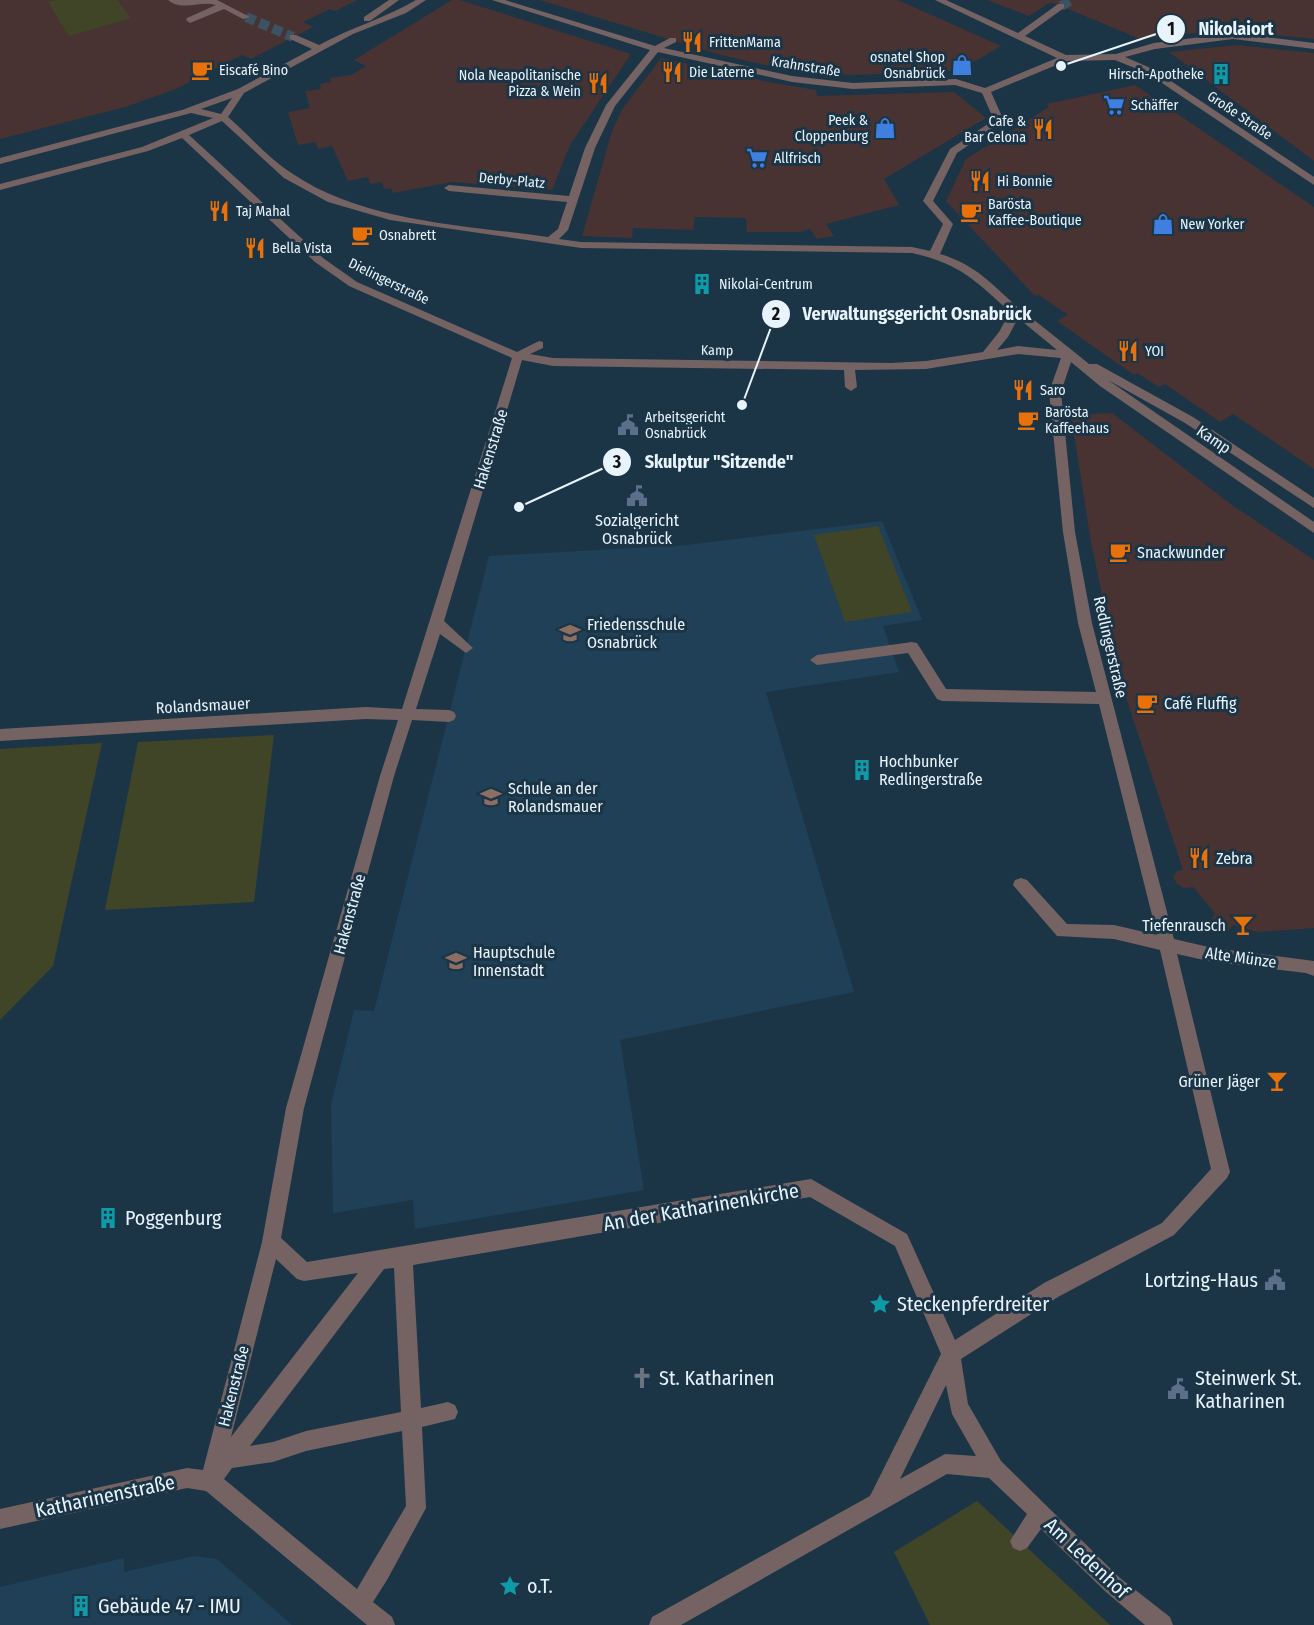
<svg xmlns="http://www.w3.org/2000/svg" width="1314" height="1625" font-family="'Fira Sans Condensed',sans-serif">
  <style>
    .commercial { fill: #483332 }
    .built { fill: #1f4056 }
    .green { fill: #414528 }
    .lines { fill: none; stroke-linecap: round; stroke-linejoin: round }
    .minor-tunnel { stroke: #3a5261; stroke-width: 10; stroke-dasharray: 10 4.5; stroke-linecap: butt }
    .minor { fill: #756363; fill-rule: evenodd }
    .labels { text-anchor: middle; stroke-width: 6; stroke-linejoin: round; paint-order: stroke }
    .far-poi-label { font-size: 14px; fill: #e8f4fd; stroke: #1b3546; text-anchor: start }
    .far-street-label { font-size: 14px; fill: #e8f4fd; stroke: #1b3546 }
    .street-label { font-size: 16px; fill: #e8f4fd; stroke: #1b3546 }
    .poi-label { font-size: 16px; fill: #e8f4fd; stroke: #1b3546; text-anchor: start }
    .near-street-label { font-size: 20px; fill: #e8f4fd; stroke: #1b3546 }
    .near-poi-label { font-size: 20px; fill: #e8f4fd; stroke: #1b3546; text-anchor: start }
    .leader { fill: none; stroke: #e8f4fd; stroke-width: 2 }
    .callout-dot { fill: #e8f4fd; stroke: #1b3546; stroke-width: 2 }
    .mark-label { font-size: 18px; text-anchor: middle; font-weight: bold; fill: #111 }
    .callout-label { font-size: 18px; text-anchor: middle; font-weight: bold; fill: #e8f4fd; stroke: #1b3546; stroke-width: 6; stroke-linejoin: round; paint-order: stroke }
  </style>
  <rect width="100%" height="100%" fill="#1b3546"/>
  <g class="commercial">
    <polygon points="0,0 357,0 335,11 330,9 303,22 313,27 251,59 242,55 176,89 125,107 0,139"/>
    <polygon points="452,0 460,0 631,54 570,145 552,190 452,182 393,193 391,188 384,189 382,182 370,184 368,177 348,181 332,146 318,149 315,142 298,145 288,112 310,108 305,91 321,89 320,84 331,82 330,78 351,75 366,66 354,60"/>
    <polygon points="540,0 898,0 1001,46 958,71 852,75 792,71 721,55"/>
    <polygon points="987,0 1314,0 1314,39 1225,30 1140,39 1051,2 1029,16"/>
    <polygon points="1237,45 1314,53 1314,161 1169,52"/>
    <polygon points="661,58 768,82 816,90 817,96 954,92 986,118 884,179 899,205 826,224 834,236 817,239 810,229 800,232 747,232 746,218 695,217 693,230 633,228 632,238 582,236 612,131 623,108"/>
    <polygon points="1135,85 1314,207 1314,469 1233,414 1220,422 1165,384 1159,387 1137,373 1134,375 1057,321 1068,315 1039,295 1035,296 946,201 966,159 1049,107 1047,104"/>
    <polygon points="1112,413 1232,505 1314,560 1314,928 1258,932 1233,925 1229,930 1221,930 1214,925 1212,918 1215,913 1193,887 1185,888 1177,884 1173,877 1177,871 1183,870 1119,676 1091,542 1071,415"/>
  </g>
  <g class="built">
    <polygon points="882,521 922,620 883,626 899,672 766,692 854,992 620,1040 644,1190 415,1229 413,1200 333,1213 331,1105 354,1010 374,1011 489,556 686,545"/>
    <polygon points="194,1556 217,1559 292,1625 0,1625 0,1587 124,1558 124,1572"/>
  </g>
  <g class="green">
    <polygon points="57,0 117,0 131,18 69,36 48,2"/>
    <polygon points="878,526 912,612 845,622 814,535"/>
    <polygon points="274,735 254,902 105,910 138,742"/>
    <polygon points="102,743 53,966 0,1020 0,749"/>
    <polygon points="977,1501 1110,1625 930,1625 894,1552"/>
  </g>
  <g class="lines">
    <g class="minor-tunnel">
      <polyline points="1061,6 1071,0"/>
      <polyline points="246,17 293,37"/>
    </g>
    <g class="minor">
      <path d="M168,0H217L250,17L243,19L224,9L190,23L186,20L187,18L216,5C199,0 183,12 168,0Z"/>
      <polygon points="389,0 399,0 370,21 364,21 364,17"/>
      <path d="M416,0H426L406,13L353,34L244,93L228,117C249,135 269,159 293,174C364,222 464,225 548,237L558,229L567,202L449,191L444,188L449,185L569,196L585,148L606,105L650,50L492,0H505L655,46L670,38H676V42L664,48L792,76L853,83L956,79L985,88L1057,58L935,0H946L1018,33L1058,4H1064V8L1025,36L1066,55L1116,54L1154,43L1233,33L1314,43V49L1233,39L1155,49L1125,57L1153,69L1314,177V185L1147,73L1115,60L1066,61L991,92L1004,121L957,153L933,201L953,224L940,254C977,265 992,285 1020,309C1043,327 1066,345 1089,364H1097L1193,417L1314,498V508L1185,423L1108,380L1314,522V533L1100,386L1071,362L1061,392L1075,532L1092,623L1174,939L1213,948L1314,961V976L1306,973L1213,962L1177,954L1230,1172L1227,1178L1174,1235L1058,1297L961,1359L968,1404L1001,1461L1120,1578L1170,1617L1173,1625H1145L1106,1592L1041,1529L1027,1548L1020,1551L1013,1548L1010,1541L1027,1514L989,1478L947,1474L681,1625H649L652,1617L870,1496L941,1354L895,1246L810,1197L413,1265L421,1408L448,1402L455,1405L458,1412L455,1419L422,1427L426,1508L387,1580L373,1602L392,1617L395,1625H367L206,1491L187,1488L0,1529V1509L187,1468L203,1470L262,1242L286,1108L380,776L398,720L366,719L0,741V729L366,707L402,709L512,358L349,286L315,262L182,138L148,151L0,190V184L142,147L213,118L191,113L0,164V158L182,110L238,89L312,49L290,39V35H296L319,45C350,28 385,18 416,0ZM658,52L792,82L853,89L955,85L982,93L994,120L950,149L923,201L943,224L930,251L912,247L581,242L559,239L568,230L595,148L615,106ZM232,98L221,114L201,109ZM222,121L284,178L328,202L390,220L581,248L912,253C960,264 975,280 1010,312L999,332L983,352L926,361L891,363L553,358L530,354L543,348V342L539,341L517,352L357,282L323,258L189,135ZM1018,318L1057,350L1018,346L997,350L1008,337ZM1018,354L1061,358L1049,392L1063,532L1078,623L1096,692L946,689L917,643L912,642L817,655L810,660L817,665L908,653L937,699L942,701L1099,704L1157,935L1114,925L1067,924L1027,880L1021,878L1015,880L1013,885L1057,936L1114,939L1160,950L1211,1169L1162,1223L1044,1283L955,1340L907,1234L811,1179L307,1262L281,1238L304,1108L394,776L412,720L449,722L454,720L456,716L454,712L449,710L416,709L440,634L466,653L473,648L444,621L522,360L553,366L844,370L845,387L851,391L857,387L855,370L926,369ZM276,1259L297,1279L304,1281L358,1273L231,1437ZM394,1268L401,1412L306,1431L273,1442L250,1446L384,1269ZM946,1385L952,1414L976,1456L945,1454L900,1479ZM402,1431L406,1506L357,1589L224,1479L232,1468L273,1462L306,1451Z"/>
    </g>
  </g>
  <defs>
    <symbol id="restaurant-bare" viewBox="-9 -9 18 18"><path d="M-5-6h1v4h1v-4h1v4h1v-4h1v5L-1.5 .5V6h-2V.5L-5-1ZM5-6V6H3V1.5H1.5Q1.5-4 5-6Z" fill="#e8710a" stroke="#1b3546" stroke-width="2.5" paint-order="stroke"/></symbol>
    <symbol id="shop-bare" viewBox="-9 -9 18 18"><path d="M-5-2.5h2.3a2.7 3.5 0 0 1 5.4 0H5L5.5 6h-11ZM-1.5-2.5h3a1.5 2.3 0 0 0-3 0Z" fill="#3f7fe0" stroke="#1b3546" stroke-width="2.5" paint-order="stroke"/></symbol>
    <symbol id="cafe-bare" viewBox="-9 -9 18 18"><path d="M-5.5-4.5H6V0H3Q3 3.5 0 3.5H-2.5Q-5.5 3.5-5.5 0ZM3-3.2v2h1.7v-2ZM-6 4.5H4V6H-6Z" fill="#e8710a" stroke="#1b3546" stroke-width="2.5" paint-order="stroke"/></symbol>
    <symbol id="building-bare" viewBox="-9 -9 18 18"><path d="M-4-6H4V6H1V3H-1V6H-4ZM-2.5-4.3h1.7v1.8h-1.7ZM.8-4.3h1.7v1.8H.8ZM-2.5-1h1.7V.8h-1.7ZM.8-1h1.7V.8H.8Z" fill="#0f9aa8" stroke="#1b3546" stroke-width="2.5" paint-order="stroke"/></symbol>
    <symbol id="supermarket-bare" viewBox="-9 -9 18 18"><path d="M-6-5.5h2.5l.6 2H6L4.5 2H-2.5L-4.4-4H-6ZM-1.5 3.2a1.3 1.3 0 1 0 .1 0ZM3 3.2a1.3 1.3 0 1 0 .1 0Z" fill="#3f7fe0" stroke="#1b3546" stroke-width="2.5" paint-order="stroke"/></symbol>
    <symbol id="civic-bare" viewBox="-9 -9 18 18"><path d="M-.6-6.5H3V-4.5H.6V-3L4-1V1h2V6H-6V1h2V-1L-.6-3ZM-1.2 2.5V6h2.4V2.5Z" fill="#5c6f8a" stroke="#1b3546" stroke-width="2.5" paint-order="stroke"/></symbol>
    <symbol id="school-bare" viewBox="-9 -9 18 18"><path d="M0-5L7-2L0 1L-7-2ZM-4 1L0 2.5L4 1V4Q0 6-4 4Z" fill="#8d6e63" stroke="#1b3546" stroke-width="2.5" paint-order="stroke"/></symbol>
    <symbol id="bar-bare" viewBox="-9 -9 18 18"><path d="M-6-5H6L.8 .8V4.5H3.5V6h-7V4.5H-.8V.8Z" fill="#e8710a" stroke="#1b3546" stroke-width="2.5" paint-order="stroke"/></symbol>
    <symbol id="sight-bare" viewBox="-9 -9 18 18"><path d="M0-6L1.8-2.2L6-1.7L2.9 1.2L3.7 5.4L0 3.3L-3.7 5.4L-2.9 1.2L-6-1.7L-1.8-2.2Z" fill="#0f9aa8" stroke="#1b3546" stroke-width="2.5" paint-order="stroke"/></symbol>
    <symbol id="church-bare" viewBox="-9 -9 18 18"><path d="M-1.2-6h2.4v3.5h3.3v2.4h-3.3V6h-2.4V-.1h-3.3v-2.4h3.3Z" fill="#6b7280" stroke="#1b3546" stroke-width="2.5" paint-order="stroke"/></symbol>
  </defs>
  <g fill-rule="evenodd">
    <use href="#restaurant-bare" x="677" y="27" width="30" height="30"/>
    <use href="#shop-bare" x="947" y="50" width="30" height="30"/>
    <use href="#cafe-bare" x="187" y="55" width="30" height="30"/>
    <use href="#restaurant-bare" x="657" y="57" width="30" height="30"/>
    <use href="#building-bare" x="1206" y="59" width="30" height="30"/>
    <use href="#restaurant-bare" x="583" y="68" width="30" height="30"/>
    <use href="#supermarket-bare" x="1099" y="90" width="30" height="30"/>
    <use href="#shop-bare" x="870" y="113" width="30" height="30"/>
    <use href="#restaurant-bare" x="1028" y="114" width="30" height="30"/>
    <use href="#supermarket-bare" x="742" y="143" width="30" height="30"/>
    <use href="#restaurant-bare" x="965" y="166" width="30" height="30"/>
    <use href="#restaurant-bare" x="204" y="196" width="30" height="30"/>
    <use href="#cafe-bare" x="956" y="197" width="30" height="30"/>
    <use href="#shop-bare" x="1148" y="209" width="30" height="30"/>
    <use href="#cafe-bare" x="347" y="220" width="30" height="30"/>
    <use href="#restaurant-bare" x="240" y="233" width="30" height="30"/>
    <use href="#building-bare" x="687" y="269" width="30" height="30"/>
    <use href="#restaurant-bare" x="1113" y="336" width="30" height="30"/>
    <use href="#restaurant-bare" x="1008" y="375" width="30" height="30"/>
    <use href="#cafe-bare" x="1013" y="405" width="30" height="30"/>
    <use href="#civic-bare" x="613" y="410" width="30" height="30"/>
    <use href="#civic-bare" x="622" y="481" width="30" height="30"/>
    <use href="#cafe-bare" x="1105" y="537" width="30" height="30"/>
    <use href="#school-bare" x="555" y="618" width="30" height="30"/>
    <use href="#cafe-bare" x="1132" y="688" width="30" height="30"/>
    <use href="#building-bare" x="847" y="755" width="30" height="30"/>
    <use href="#school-bare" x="476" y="782" width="30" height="30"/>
    <use href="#restaurant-bare" x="1184" y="843" width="30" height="30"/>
    <use href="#bar-bare" x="1228" y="910" width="30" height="30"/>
    <use href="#school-bare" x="441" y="946" width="30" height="30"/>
    <use href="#bar-bare" x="1262" y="1066" width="30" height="30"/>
    <use href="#building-bare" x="93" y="1203" width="30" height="30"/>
    <use href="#civic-bare" x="1260" y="1265" width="30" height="30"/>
    <use href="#sight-bare" x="865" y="1289" width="30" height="30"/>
    <use href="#church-bare" x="627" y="1363" width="30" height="30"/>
    <use href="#civic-bare" x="1163" y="1374" width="30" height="30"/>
    <use href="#sight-bare" x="495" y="1571" width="30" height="30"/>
    <use href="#building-bare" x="66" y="1591" width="30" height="30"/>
  </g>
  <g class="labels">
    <g class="far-poi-label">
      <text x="709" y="47">FrittenMama</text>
      <text x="945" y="62" text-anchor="end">osnatel Shop<tspan x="945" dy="16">Osnabrück</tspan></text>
      <text x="219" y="75">Eiscafé Bino</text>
      <text x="689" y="77">Die Laterne</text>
      <text x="1204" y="79" text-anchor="end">Hirsch-Apotheke</text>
      <text x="581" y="80" text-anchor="end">Nola Neapolitanische<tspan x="581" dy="16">Pizza &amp; Wein</tspan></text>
      <text x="1131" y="110">Schäffer</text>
      <text x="868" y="125" text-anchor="end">Peek &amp;<tspan x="868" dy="16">Cloppenburg</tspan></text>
      <text x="1026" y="126" text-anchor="end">Cafe &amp;<tspan x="1026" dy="16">Bar Celona</tspan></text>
      <text x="774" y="163">Allfrisch</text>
      <text x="997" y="186">Hi Bonnie</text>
      <text x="988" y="209">Barösta<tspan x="988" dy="16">Kaffee-Boutique</tspan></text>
      <text x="236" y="216">Taj Mahal</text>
      <text x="1180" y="229">New Yorker</text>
      <text x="379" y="240">Osnabrett</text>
      <text x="272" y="253">Bella Vista</text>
      <text x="719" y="289">Nikolai-Centrum</text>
      <text x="1145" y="356">YOI</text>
      <text x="1040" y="395">Saro</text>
      <text x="1045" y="417">Barösta<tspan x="1045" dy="16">Kaffeehaus</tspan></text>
      <text x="645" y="422">Arbeitsgericht<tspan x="645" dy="16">Osnabrück</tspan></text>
    </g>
    <g class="far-street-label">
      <text transform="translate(806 66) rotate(9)" y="5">Krahnstraße</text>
      <text transform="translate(1240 115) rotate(34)" y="5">Große Straße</text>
      <text transform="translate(512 180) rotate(5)" y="5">Derby-Platz</text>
      <text transform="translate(389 281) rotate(26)" y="5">Dielingerstraße</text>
      <text transform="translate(717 350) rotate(1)" y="5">Kamp</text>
    </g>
    <g class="street-label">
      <text transform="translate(1214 439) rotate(34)" y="6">Kamp</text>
      <text transform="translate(490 449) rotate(-73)" y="6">Hakenstraße</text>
      <text transform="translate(1111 647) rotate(77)" y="6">Redlingerstraße</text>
      <text transform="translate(203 705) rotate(-3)" y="6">Rolandsmauer</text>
      <text transform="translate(349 914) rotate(-75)" y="6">Hakenstraße</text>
      <text transform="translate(1241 957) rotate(8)" y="6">Alte Münze</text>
      <text transform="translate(233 1386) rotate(-76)" y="6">Hakenstraße</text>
    </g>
    <g class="poi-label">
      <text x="637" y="526" text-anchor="middle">Sozialgericht<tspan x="637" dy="18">Osnabrück</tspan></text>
      <text x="1137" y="558">Snackwunder</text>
      <text x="587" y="630">Friedensschule<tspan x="587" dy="18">Osnabrück</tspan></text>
      <text x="1164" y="709">Café Fluffig</text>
      <text x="879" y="767">Hochbunker<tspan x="879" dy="18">Redlingerstraße</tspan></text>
      <text x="508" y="794">Schule an der<tspan x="508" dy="18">Rolandsmauer</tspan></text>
      <text x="1216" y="864">Zebra</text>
      <text x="1226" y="931" text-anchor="end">Tiefenrausch</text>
      <text x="473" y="958">Hauptschule<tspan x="473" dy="18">Innenstadt</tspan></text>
      <text x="1260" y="1087" text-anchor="end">Grüner Jäger</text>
    </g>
    <g class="near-street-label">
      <text transform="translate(701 1207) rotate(-10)" y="7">An der Katharinenkirche</text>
      <text transform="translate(105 1496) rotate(-12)" y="7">Katharinenstraße</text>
      <text transform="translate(1087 1558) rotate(43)" y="7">Am Ledenhof</text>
    </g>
    <g class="near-poi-label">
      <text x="125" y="1225">Poggenburg</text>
      <text x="1258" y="1287" text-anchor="end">Lortzing-Haus</text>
      <text x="897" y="1311">Steckenpferdreiter</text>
      <text x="659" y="1385">St. Katharinen</text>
      <text x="1195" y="1385">Steinwerk St.<tspan x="1195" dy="23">Katharinen</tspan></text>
      <text x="527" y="1593">o.T.</text>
      <text x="98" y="1613">Gebäude 47 - IMU</text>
    </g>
  </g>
  <path class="leader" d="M1061 66L1171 29M742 405L776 314M519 507L617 462"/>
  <g class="callout-dot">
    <circle cx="1061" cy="66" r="6"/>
    <circle cx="742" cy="405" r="6"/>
    <circle cx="519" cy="507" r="6"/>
    <circle cx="1171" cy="29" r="15"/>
    <circle cx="776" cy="314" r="15"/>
    <circle cx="617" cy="462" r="15"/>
  </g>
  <g class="mark-label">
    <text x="1171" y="35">1</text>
    <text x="776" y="320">2</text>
    <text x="617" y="468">3</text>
  </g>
  <g class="callout-label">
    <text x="1236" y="35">Nikolaiort</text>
    <text x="917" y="320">Verwaltungsgericht Osnabrück</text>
    <text x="719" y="468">Skulptur "Sitzende"</text>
  </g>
</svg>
